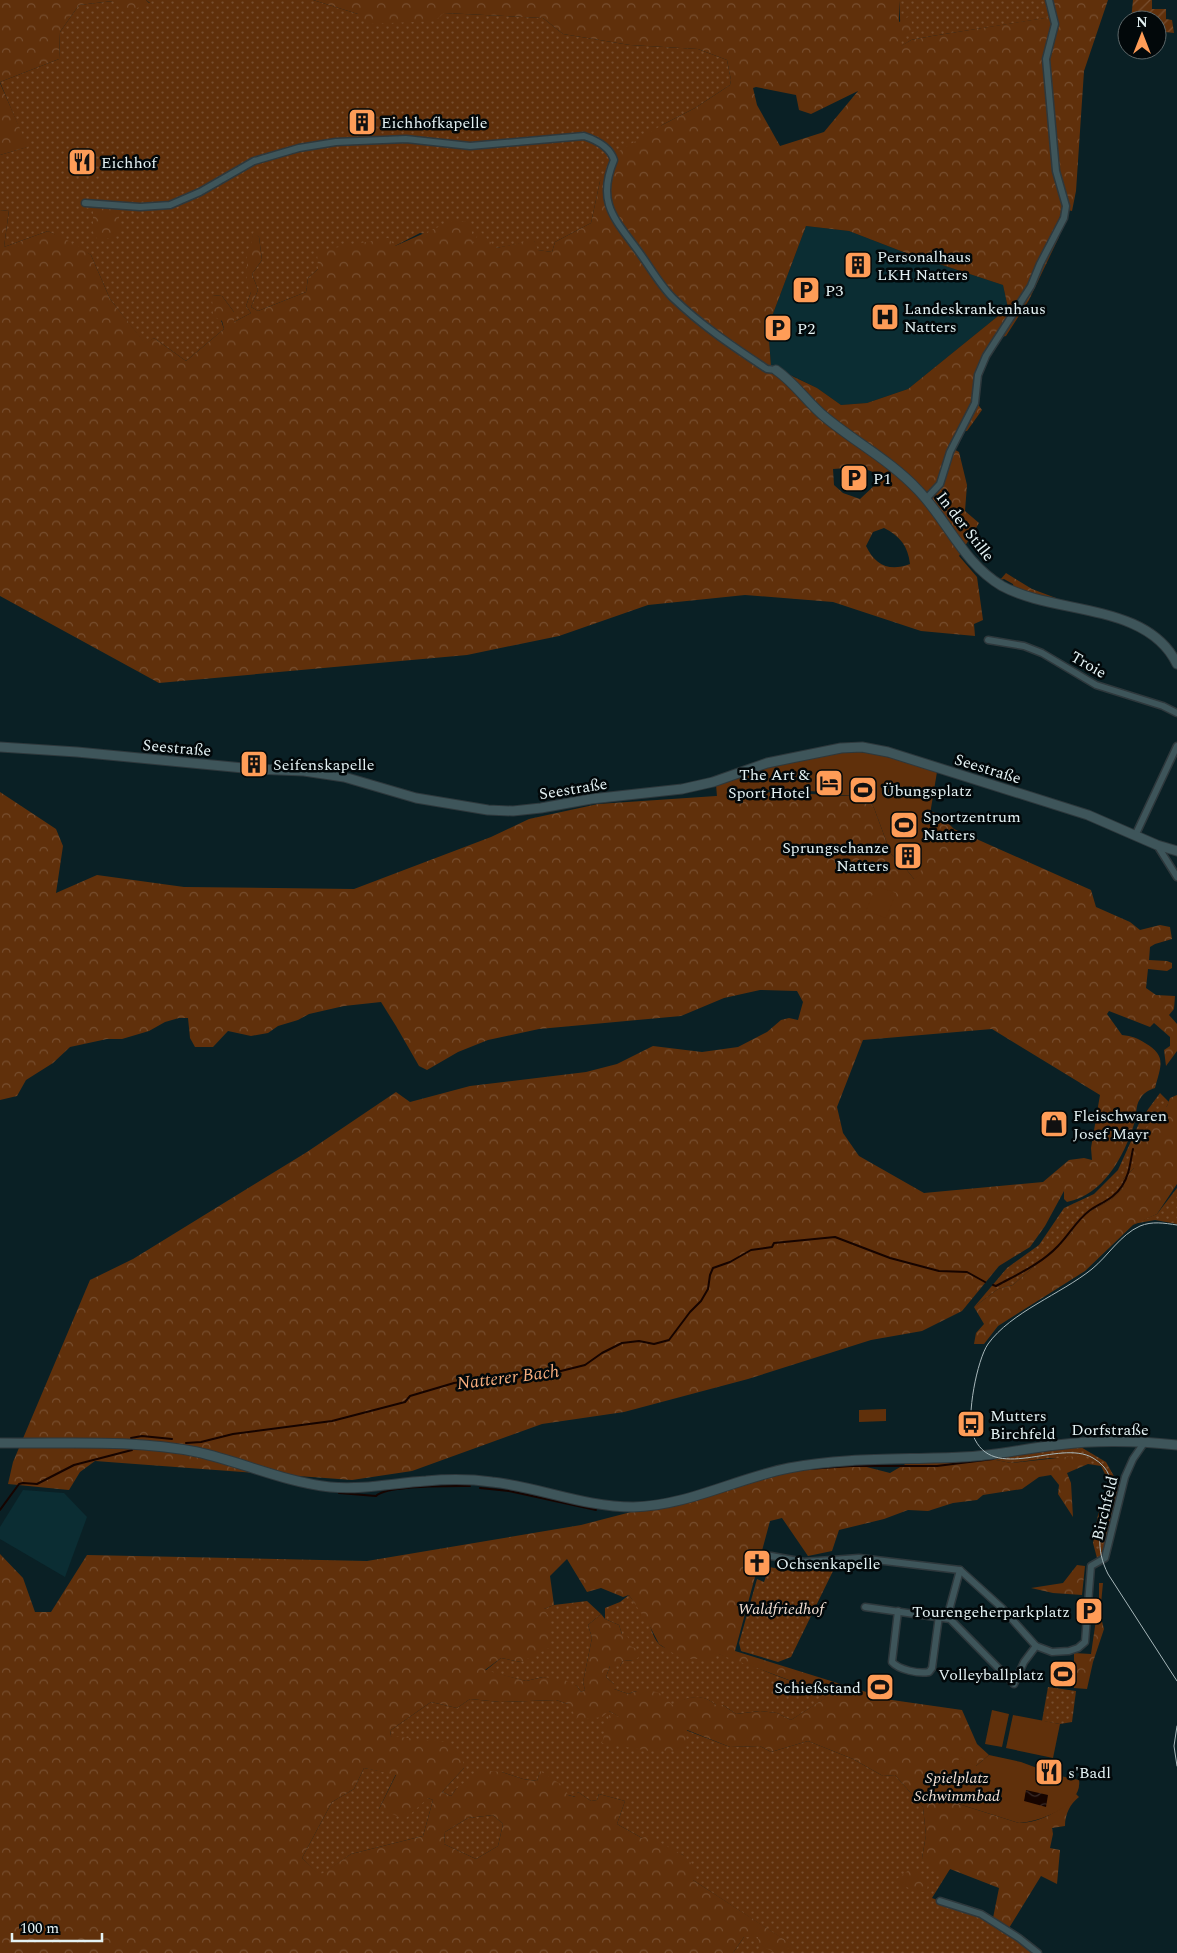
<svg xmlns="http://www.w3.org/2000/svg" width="1177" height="1953" font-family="Spectral,serif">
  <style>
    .built { fill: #0b2d33 }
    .grass { fill: url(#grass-dots) }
    .forest { fill: url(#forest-crowns); fill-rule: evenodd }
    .park { fill: #60300b }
    .garden { fill: url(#garden-furrows) }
    .water { fill: url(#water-waves) }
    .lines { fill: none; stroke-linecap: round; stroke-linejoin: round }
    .stream { stroke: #160400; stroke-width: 2 }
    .street-casing { stroke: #2e383c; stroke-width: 9 }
    .secondary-casing { stroke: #2e383c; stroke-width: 11 }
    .street { stroke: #3e555a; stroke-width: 6 }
    .secondary { stroke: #3e555a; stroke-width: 9 }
    .tram { stroke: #a7b7ba; stroke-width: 1 }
    .labels { text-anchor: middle; stroke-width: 5; stroke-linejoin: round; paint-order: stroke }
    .poi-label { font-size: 16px; fill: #e4f2f4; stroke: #02080a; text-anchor: start }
    .street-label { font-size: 16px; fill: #e4f2f4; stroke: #02080a }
    .park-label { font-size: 16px; font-style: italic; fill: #f2dfd3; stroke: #02080a }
    .water-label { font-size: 18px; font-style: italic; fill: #f6ad7d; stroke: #02080a }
  </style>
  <defs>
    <pattern id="grass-dots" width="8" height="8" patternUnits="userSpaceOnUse" patternTransform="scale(1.25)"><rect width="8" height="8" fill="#60300b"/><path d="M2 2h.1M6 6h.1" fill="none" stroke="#774e2f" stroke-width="1.8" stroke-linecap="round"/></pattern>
    <pattern id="forest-crowns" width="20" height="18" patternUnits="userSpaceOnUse" patternTransform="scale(1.25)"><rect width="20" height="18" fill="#60300b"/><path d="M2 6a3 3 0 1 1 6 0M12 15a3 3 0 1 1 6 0" fill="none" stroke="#774e2f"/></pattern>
    <pattern id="garden-furrows" width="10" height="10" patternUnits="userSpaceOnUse" patternTransform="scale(1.25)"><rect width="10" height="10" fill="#60300b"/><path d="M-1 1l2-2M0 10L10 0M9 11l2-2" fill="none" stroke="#774e2f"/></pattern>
    <pattern id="water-waves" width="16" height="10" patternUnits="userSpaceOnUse" patternTransform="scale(1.25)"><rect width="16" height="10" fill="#160400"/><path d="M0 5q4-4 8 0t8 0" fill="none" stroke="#382926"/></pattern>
  </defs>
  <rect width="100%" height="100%" fill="#0a2025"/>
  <g class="built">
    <polygon points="806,226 849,231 906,253 1003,285 1008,308 908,389 867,403 841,405 817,388 771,365 768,327"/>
    <polygon points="23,1490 64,1493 87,1517 65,1577 0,1539 0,1527"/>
  </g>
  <g class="grass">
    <polygon points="146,0 313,0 358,14 444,13 543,18 563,34 630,45 698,49 727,60 731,80 730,85 695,108 662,125 600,181 591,223 555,242 552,252 537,250 534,241 496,248 473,245 420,233 395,246 318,269 308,278 306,292 258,311 251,307 258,290 252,274 262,260 259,237 253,233 251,292 246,306 251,313 234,322 234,312 222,296 212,295 224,329 186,361 154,338 145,344 110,299 91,255 48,231 4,247 9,210 0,211 0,155 27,147 0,82 59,59 60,32 79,5 113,1 150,3"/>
    <polygon points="899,0 1046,0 1052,17 932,36 911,40 900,47 901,37"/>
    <path d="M1160,1093L1169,1102L1134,1168L1123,1179L1124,1186C1121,1190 1117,1195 1113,1198C1099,1209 1076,1213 1072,1233L1013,1285L998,1289L974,1307L1007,1268L1039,1245L1064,1208L1094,1194L1118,1170L1141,1119Z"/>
    <polygon points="1177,1188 1177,1224 1155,1220 1133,1224 1157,1214"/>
    <polygon points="1079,1446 1106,1462 1120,1487 1105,1553 1097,1558 1093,1543 1098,1515 1109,1485 1105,1474 1101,1466 1088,1464 1088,1459 1050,1458 1011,1463 986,1458"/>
    <polygon points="828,1564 832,1565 833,1571 791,1657 778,1662 741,1651 739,1643 757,1579 764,1582 769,1567 792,1571 795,1567"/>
    <path d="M629,1595C634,1602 639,1609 645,1616C651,1624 652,1637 659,1644C669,1654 705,1650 719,1654C759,1665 798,1691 840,1689L791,1720L777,1713L760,1711L736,1714L723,1705H716C702,1693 688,1696 673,1706C659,1699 643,1685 629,1694L614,1689V1684L606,1677L610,1666H620L623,1661L633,1660L630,1646L622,1634L619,1625L605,1619V1608L620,1602Z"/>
    <polygon points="587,1601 601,1614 588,1625 592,1638 583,1682 585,1690 581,1692 577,1686 543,1677 526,1681 485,1671 501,1658 521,1662 544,1609 554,1605"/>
    <polygon points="1048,1687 1076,1691 1072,1722 1060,1724 1042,1721"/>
    <polygon points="470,1699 500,1702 556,1700 568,1704 609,1711 621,1717 675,1726 730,1747 760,1746 771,1752 808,1741 853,1759 883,1776 895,1775 923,1807 926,1835 922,1858 950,1869 932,1898 981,1916 1041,1953 733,1953 744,1937 758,1937 795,1947 693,1880 683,1855 642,1838 617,1824 625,1801 599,1794 597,1800 591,1801 578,1792 576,1797 568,1795 540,1772 537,1781 523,1779 502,1772 456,1789 451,1796 442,1792 464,1768 390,1736 391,1730 431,1702 457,1708"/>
    <polygon points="364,1768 396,1774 379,1809 428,1798 433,1800 423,1836 351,1854 320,1876 302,1858 332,1802 354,1789"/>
    <polygon points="493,1815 503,1824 498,1846 476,1859 444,1844 445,1832 468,1818"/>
  </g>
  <g class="forest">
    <polygon points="0,0 146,0 150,4 124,12 113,1 79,5 60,32 59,59 0,82"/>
    <path d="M313,0H899V22L910,16L914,31L902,37L901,46L911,40L932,36L1051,17L1046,0H1108L1084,71L1076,191L1072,211L1063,209L1054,231L1059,237L1029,300L1006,336L1002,337L976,376L977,403L982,410L967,431H960L950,447L959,452L967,485L965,511L979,523L959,556L977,577L983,620L974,624L975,636L921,631L833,602L745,595L648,605L559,636L467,655L159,683L0,596V211L9,210L4,247L48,231L75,244L91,255L110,299L145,343L154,338L186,361L224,329L222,321L213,316L212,295L222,296L234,312V322L251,313L246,306L251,292L247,285V250L251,245L253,232L259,237L262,260L252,274L258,290L251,307L258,311L306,292L308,278L318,269L317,251L388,238L395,246L452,221L471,222L473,244L480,231L496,248L534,240L538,250L552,252L555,242L591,223L600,181L616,153L662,125L695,108L730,85L731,80L727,60L698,49L630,45L563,34L543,18L444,13L435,21L368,24L358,14ZM756,87L796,95L799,110L811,114L858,91L824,132L780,146L757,105L753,88ZM806,226L849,231L906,253L1003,285L1008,308L908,389L867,403L841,405L817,388L771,366L768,327ZM860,467L873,472L876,484L860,499L843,493L834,485L833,469ZM884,528C900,536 908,546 910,564C889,572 875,565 866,546L873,532Z"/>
    <polygon points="0,83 28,147 0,155"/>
    <polygon points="93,205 119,207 119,234 99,242 93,232"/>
    <polygon points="1006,573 1032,589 1056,598 1047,598 1014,589 1013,584 1004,579 1000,580"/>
    <path d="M0,792L56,829L63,846L56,893L97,875L184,887L354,889L491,837L529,819L598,804L774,792L867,797L874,808L891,854L902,864L914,879L921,808L939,814L954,829L1091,890L1096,907L1130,922L1140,930L1160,925L1170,927L1172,939L1155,944L1150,947L1149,960L1167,961L1172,963V968L1167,971L1148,969L1146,988L1156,995L1175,996L1174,1009L1169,1015L1177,1024V1051L1166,1066L1164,1050L1170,1046V1037L1154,1023L1150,1027L1109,1011L1107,1014L1122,1035C1132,1036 1137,1038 1145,1043C1167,1056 1161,1065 1155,1088C1149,1090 1143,1093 1140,1099C1135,1106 1137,1116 1134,1124C1124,1157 1103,1195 1067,1202L1064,1199V1191L1045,1226L1030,1247L999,1266L962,1311L922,1331L871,1340L748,1379L624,1412L542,1424L412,1471L352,1480L95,1461L80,1472L69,1490L8,1484L13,1462L90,1280L133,1259L307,1152L396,1092L410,1102L470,1086L586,1072L617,1064L653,1046L702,1052L738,1047L767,1032L781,1020L789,1018L798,1020L803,1002L797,991L760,990L724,998L681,1016L539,1029L488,1040L458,1052L427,1070L419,1066L396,1026L381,1002L344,1006L309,1014L298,1020L278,1026L268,1033L251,1036L228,1031L213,1047H195L190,1038L188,1018H179L165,1022L149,1031L122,1039H107L70,1047L53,1063L26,1080L17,1096L0,1100ZM992,1029L1100,1095L1091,1148L1092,1160L1084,1158L1069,1160L1043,1182L924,1193L859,1156L843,1133L837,1107L863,1040Z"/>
    <path d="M1177,1095V1184L1157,1214L1133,1225L1085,1271L998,1326L984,1344H974L976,1333L984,1324L974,1307L998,1289L1013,1285L1072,1233C1076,1213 1099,1209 1113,1198C1117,1195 1121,1190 1124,1186L1123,1179L1134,1168L1132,1149L1146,1129L1167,1106L1170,1098Z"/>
    <path d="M1076,1456L1089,1459L1088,1464L1067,1473L1071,1483L1073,1517L1058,1494L1059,1485L1051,1475L1039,1477L1022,1489L983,1495L977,1500L953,1503L928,1511L908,1510L884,1519L839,1530L832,1551L808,1556L782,1518L770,1521L735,1651L892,1700L962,1710L977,1744L989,1755L976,1766L927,1794L1019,1823C1043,1822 1060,1811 1076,1794L1079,1797C1070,1804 1065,1814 1065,1826L1052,1828L1053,1834L1050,1848L1060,1850L1057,1884L1041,1876L1009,1928L993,1918L999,1888L950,1869L940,1877L922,1858L926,1835L923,1807L895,1775L883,1776L853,1759L808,1741L771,1752L760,1746L730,1747L687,1730L684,1750L650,1751L602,1743L609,1715L620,1717L609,1711L602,1717L578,1720L568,1704L556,1700L500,1702L470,1699L457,1708L431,1702L391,1730L390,1736L446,1742L461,1751L464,1768L442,1792L451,1796L456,1789L480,1770L502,1772L523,1779L537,1781L540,1771L565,1787L568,1795L575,1797L578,1792L591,1801L597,1800L599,1794L625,1801L617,1824L642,1838L648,1836L683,1855L697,1869L693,1880L796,1947L774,1952L759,1945L758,1937H744L733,1953H0V1554L23,1578L35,1612H51L87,1555L367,1561L581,1525L762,1478L799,1470L855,1464L890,1473L907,1463L986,1458L1011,1463ZM567,1559L587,1592L601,1588L623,1597L629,1595L641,1613L645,1617L659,1644L682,1659H712L718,1654L789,1680L824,1690L839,1689L791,1720L777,1713L760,1711L736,1714L723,1705H716C702,1693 688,1696 673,1705C669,1702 665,1696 661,1694C651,1689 637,1689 629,1694L614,1689V1684L606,1677L610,1666H620L623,1661L634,1660L639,1657L637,1649L630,1646L631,1643L626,1634H622L619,1625L605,1619L601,1614L588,1625L592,1638L583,1682L585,1690L581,1692L577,1686L565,1680L543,1677L526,1681L485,1670L501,1658L521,1662L549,1648V1617L544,1609L554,1605L550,1576ZM364,1768L396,1775L379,1809L405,1819L428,1798L433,1800L423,1836L351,1854L320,1875L302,1858L332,1802L354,1789ZM493,1815L503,1824L498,1846L476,1859L444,1844L445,1832L468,1818Z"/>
    <polygon points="1077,1565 1085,1566 1082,1595 1053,1593 1031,1588 1063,1583"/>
    <polygon points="1099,1583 1103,1583 1100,1614 1104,1629 1093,1662 1087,1689 1074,1688 1074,1653 1091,1654 1099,1599"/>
    <polygon points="913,1867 928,1881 927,1892 915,1891 894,1881"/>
  </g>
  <g class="park">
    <path d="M848,751C879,752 907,763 937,772L920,875L914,879L902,864L891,854L874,808L867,797L841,795V793L776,789L717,797L716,784L776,764Z"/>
    <polygon points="876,886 896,893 886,918 866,911"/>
    <polygon points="886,1409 886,1421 859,1422 859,1410"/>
    <polygon points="1057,1662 1071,1664 1068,1686 1054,1684"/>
    <polygon points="992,1710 1009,1714 1002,1747 985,1744"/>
    <polygon points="1013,1715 1060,1724 1053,1758 1006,1748"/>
    <path d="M989,1755L1021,1762L1056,1775L1079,1780C1083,1806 1039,1822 1019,1823L927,1794L961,1757L976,1766Z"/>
  </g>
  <polygon class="garden" points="1133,0 1152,0 1152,9 1166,9 1166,19 1172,20 1174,33 1157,31 1157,20 1131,20"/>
  <polygon class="water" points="1026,1790 1048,1795 1046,1807 1024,1801"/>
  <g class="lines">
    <g class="stream">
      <path d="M993,1285L996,1286C1018,1274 1041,1264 1058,1246C1069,1235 1076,1221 1089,1211C1100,1203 1114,1199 1122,1186C1130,1174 1130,1162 1133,1149"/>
      <polyline points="131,1438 142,1436 172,1439"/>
      <polyline points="186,1443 201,1442 233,1434 332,1421 405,1402 410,1396 454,1383 497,1377 507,1380 516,1379 528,1371 561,1371 585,1365 602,1353 622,1343 639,1341 654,1344 669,1340 690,1312 701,1301 708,1289 710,1275 713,1268 730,1262 751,1250 772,1247 774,1243 835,1237 890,1258 939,1271 967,1272 985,1282"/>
      <polyline points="808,1469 851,1466 937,1466 993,1459"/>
      <polyline points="480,1488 509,1491 596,1510"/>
      <path d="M339,1493L376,1496C386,1485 454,1486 470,1486"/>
      <polyline points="0,1510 19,1484 23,1483 37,1484 74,1465 132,1450"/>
    </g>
    <defs>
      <g id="street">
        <path d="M85,203L140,207L170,205L200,192L254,161L299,148L336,142L406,139L470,146L584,136C596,140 610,147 614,160C596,203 615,219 639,252C650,267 660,285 673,298C702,326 734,347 767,369L776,370"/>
        <polyline points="926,499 940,484 950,452 975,403 978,375 986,356 1031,286 1040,264 1064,218 1066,206 1056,171 1046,59 1055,24 1049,0"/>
        <polyline points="988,640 1024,646 1042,653 1096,685 1163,706 1177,713"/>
        <polyline points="1135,836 1177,746"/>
        <polyline points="1157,845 1177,877"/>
        <polyline points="757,1556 771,1556 804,1562 859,1558 960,1570 1002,1608 1036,1646 1052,1652 1069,1651 1078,1648 1085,1642 1091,1566 1105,1558 1125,1477 1133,1459 1144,1443"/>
        <polyline points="865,1607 950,1619 1014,1684 1024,1662 1036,1646"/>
        <path d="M898,1611L892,1662C899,1670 919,1674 929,1672L932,1668L939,1616"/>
        <polyline points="947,1618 960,1570"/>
        <polyline points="940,1901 981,1914 1019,1938 1038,1953"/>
      </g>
      <g id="secondary">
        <path d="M776,370C795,383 807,402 825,417C855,442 891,461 918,490C948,521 963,563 1002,586C1055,615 1147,602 1177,664"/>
        <polyline points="0,747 77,752 254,769 304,771 344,777 416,798 488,810 513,811 541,808 591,799 682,789 713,782 767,763 841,748 862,747 888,752 1088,815 1157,845 1177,851"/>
        <path d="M0,1443C65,1444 133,1439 197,1452C242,1462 284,1482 330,1487C363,1490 394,1483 426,1481C448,1479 470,1479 492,1482C539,1487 584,1507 633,1507C687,1506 737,1478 789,1468C846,1457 905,1460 962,1457C995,1456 1026,1448 1057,1445C1096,1440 1138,1441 1177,1445"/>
      </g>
    </defs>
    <use href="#street" class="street-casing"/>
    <use href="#secondary" class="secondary-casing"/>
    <use href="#street" class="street"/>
    <use href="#secondary" class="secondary"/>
    <g class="tram">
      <path d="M1177,1225C1164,1223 1152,1221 1140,1226C1120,1235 1108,1256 1092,1269C1061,1294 1011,1312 988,1344C977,1360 966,1417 973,1435C992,1485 1059,1438 1093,1458C1127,1478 1103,1510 1100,1537C1099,1550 1102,1562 1108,1574L1177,1681"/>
      <polyline points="1177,1726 1174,1746 1177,1766"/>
    </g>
  </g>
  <defs>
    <symbol id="building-square" viewBox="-11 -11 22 22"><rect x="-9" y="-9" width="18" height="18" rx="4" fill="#fe9c57" stroke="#02080a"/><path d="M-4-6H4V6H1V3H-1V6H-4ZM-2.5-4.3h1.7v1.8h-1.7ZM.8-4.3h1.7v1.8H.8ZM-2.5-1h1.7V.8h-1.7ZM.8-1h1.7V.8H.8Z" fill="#111"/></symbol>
    <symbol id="restaurant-square" viewBox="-11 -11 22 22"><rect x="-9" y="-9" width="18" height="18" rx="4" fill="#fe9c57" stroke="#02080a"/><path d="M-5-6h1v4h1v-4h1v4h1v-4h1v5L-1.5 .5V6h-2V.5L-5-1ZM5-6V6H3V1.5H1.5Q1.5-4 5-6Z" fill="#111"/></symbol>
    <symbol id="parking-square" viewBox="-11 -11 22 22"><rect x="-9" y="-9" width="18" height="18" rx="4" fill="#fe9c57" stroke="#02080a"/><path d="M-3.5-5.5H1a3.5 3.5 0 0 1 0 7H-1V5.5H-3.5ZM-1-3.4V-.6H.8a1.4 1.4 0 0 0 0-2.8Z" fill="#111"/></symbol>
    <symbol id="hospital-square" viewBox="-11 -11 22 22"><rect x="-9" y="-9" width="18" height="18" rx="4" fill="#fe9c57" stroke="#02080a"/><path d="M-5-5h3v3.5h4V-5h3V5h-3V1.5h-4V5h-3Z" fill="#111"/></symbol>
    <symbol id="hotel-square" viewBox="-11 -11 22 22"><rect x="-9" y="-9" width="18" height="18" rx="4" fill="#fe9c57" stroke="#02080a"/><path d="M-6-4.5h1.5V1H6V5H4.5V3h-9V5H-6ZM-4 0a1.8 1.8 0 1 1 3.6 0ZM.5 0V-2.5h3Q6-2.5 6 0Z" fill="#111"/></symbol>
    <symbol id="stadium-square" viewBox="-11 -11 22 22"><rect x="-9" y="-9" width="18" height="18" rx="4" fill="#fe9c57" stroke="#02080a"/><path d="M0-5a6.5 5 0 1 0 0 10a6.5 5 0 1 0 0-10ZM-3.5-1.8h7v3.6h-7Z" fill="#111"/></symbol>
    <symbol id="shop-square" viewBox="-11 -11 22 22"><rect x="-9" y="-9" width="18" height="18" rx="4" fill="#fe9c57" stroke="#02080a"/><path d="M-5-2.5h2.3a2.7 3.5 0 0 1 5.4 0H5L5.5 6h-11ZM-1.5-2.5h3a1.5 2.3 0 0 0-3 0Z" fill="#111"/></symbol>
    <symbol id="bus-square" viewBox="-11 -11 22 22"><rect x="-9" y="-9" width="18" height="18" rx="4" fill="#fe9c57" stroke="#02080a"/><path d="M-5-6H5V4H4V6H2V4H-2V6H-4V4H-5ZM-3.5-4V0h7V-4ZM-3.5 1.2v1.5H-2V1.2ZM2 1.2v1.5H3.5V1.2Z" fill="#111"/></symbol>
    <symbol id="church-square" viewBox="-11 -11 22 22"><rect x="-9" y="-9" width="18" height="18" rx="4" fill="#fe9c57" stroke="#02080a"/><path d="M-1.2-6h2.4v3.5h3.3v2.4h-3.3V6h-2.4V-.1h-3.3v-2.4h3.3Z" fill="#111"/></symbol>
  </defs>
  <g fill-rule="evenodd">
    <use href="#building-square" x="346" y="106" width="32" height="32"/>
    <use href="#restaurant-square" x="66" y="146" width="32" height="32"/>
    <use href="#building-square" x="842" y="249" width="32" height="32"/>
    <use href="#parking-square" x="790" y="274" width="32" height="32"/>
    <use href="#hospital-square" x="869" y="301" width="32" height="32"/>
    <use href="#parking-square" x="762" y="312" width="32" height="32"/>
    <use href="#parking-square" x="838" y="462" width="32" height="32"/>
    <use href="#building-square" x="238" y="748" width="32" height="32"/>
    <use href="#hotel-square" x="813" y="767" width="32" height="32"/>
    <use href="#stadium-square" x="847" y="774" width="32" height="32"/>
    <use href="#stadium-square" x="888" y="809" width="32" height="32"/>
    <use href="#building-square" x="892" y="840" width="32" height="32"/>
    <use href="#shop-square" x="1038" y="1108" width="32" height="32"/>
    <use href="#bus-square" x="955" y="1408" width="32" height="32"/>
    <use href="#church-square" x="741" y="1547" width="32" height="32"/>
    <use href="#parking-square" x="1073" y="1595" width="32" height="32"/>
    <use href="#stadium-square" x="1047" y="1658" width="32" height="32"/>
    <use href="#stadium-square" x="864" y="1671" width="32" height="32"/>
    <use href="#restaurant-square" x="1033" y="1756" width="32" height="32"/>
  </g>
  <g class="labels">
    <g class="poi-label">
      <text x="381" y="128">Eichhofkapelle</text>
      <text x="101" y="168">Eichhof</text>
      <text x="877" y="262">Personalhaus<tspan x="877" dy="18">LKH Natters</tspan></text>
      <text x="825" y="296">P3</text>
      <text x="904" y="314">Landeskrankenhaus<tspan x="904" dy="18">Natters</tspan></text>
      <text x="797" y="334">P2</text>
      <text x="873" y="484">P1</text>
      <text x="273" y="770">Seifenskapelle</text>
      <text x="810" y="780" text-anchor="end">The Art &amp;<tspan x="810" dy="18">Sport Hotel</tspan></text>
      <text x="882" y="796">Übungsplatz</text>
      <text x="923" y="822">Sportzentrum<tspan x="923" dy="18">Natters</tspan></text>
      <text x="889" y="853" text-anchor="end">Sprungschanze<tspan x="889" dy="18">Natters</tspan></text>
      <text x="1073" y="1121">Fleischwaren<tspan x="1073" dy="18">Josef Mayr</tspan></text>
      <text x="990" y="1421">Mutters<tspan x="990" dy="18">Birchfeld</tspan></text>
      <text x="776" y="1569">Ochsenkapelle</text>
      <text x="1070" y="1617" text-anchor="end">Tourengeherparkplatz</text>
      <text x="1044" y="1680" text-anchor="end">Volleyballplatz</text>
      <text x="861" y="1693" text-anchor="end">Schießstand</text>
      <text x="1068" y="1778">s'Badl</text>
    </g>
    <g class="street-label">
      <text transform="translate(966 526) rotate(52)" y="6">In der Stille</text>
      <text transform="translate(1089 664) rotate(30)" y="6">Troie</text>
      <text transform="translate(177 747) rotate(5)" y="6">Seestraße</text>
      <text transform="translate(988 768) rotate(17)" y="6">Seestraße</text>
      <text transform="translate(573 788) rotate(-9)" y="6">Seestraße</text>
      <text x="1110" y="1435">Dorfstraße</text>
      <text transform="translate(1104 1508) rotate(-76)" y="6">Birchfeld</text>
    </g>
    <g class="park-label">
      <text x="781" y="1614">Waldfriedhof</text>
      <text x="957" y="1783">Spielplatz<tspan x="957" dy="18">Schwimmbad</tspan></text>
    </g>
    <g class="water-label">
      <text transform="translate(508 1377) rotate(-7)" y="6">Natterer Bach</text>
    </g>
  </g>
  <g transform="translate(1142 35)"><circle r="24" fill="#02080a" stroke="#5c6668"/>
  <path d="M0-4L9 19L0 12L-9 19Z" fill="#fe9c57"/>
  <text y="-8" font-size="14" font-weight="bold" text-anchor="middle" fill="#e4f2f4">N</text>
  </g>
  <path d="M12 1933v8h90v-8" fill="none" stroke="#e4f2f4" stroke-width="2.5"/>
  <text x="20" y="1933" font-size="15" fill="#e4f2f4" stroke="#02080a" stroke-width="4" paint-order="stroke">100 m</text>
</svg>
